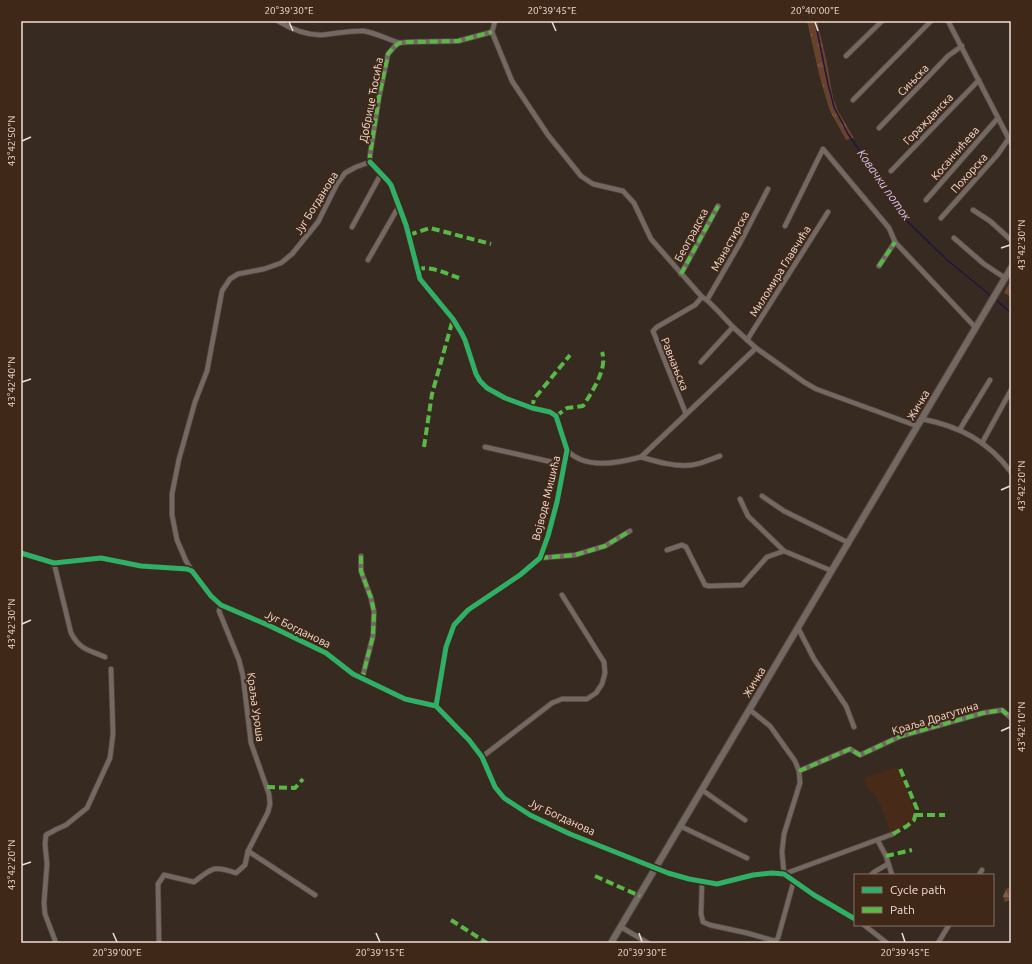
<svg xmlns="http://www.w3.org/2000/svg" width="1032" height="964" font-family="Ubuntu,sans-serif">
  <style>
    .built { fill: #472b18 }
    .grass { fill: url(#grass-tufts) }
    .forest { fill: url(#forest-firs) }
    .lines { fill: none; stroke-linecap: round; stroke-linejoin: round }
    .stream { stroke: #201443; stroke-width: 1.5 }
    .minor-casing { stroke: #544741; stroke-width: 6 }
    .secondary-casing { stroke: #544741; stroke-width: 8 }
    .minor { stroke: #746962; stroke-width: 4.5 }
    .secondary { stroke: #746962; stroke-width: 6 }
    .quiet { stroke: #58b947; stroke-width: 4; stroke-dasharray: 8 4; stroke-linecap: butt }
    .cycleway-casing { stroke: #402818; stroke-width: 8 }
    .cycleway { stroke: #2db169; stroke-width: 5 }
    .ticks { fill: none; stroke: #efded5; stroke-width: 1.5 }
    .labels { text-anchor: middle; stroke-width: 4; stroke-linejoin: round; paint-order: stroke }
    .street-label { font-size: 11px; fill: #efded5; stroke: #402818 }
    .water-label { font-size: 12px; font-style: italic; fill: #cdc9fd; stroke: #402818 }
    .neatline { fill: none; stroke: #efded5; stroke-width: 1.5 }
    .ticks-label { font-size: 10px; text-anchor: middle; fill: #efded5 }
  </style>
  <defs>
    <pattern id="grass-tufts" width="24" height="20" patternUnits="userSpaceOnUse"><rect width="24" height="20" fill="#69422b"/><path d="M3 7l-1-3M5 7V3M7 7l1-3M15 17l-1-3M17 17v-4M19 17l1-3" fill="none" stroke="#7f5d49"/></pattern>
    <pattern id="forest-firs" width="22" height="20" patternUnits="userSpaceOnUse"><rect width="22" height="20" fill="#69422b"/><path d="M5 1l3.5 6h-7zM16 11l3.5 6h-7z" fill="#7f5d49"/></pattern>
  </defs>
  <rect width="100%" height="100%" fill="#372a21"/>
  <polygon class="built" points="899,766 915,815 914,820 907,826 891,835 880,803 878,803 874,792 870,793 864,778"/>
  <g class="grass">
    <polygon points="807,21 817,21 827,63 833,98 838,111 854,138 846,140 830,111 820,78"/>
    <polygon points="1011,280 1011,297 1004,293"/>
  </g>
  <polygon class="forest" points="1011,887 1011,900 1005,902 1003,896 1006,889"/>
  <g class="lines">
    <g class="stream">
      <polyline points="815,21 828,84 834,107 848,134 886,188 905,219 946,259 991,296"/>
      <polyline points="994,298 1011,313"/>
    </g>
    <defs>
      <g id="minor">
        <path d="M278,21C291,29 305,35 321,35C335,34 350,30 364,31C376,33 387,39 399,43"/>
        <polyline points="495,21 492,32 512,81 548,135 581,176 593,184 623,191 634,203 651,239 702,297 707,300 718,311 733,327 756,348 804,382 816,389 917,426"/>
        <polyline points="948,21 1011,143"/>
        <polyline points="846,56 882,21"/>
        <polyline points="853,100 931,21"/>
        <polyline points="879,128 948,56 962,46"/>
        <polyline points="370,162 388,181 391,185 406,225 420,279 453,319 462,334 465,340 476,374 480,381 487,388 505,398 532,408 550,412 556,416 567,450 557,502 548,536 540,558 520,575 468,610 454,625 446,647 436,706"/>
        <polyline points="370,162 370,155 379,97 388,54 394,47 399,43 408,42 458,41 492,32"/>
        <polyline points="891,171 979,80"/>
        <polyline points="926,200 998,118"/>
        <polyline points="973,210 990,221 1011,240"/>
        <polyline points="941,218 998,154 1009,138"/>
        <polyline points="785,226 823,149 889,228 895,242 976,328"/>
        <polyline points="352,227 381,174"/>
        <polyline points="954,238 984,264 1005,278"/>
        <polyline points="368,260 399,206"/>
        <polyline points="879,266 895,242"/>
        <polyline points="681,274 718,206"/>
        <polyline points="707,300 740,243 768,189"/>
        <polyline points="747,340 828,212"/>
        <polyline points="701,362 733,327"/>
        <polyline points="686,414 653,331 657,327 695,305 702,297"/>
        <path d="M922,419C959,426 988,441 1011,472"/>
        <polyline points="960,429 990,380"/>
        <polyline points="982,443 1011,390"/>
        <polyline points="485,447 565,465"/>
        <path d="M567,450C585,470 618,463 641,457L756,348"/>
        <path d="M641,457C658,462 675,467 692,465C701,464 711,459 720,456"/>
        <polyline points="762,496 784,511 849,543"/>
        <polyline points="740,499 748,516 784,551 832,571"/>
        <polyline points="667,550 682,545 686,547 705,585 709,586 742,585 767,557 784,551"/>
        <polyline points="21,553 54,563 101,558 141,566 187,569 192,571 211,596 221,605 270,626 326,653 353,674 405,699 436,706 469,740 482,757 495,787 504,798 530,815 570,834 668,873 689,879 717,884 753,875 772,873 784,874 814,895 855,919"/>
        <polyline points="361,556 361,571 371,598 374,612 373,636 362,679"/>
        <polyline points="540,558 575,555 605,546 630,531"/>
        <path d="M54,563L71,633C80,650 89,650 105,657"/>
        <polyline points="192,571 186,561 177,540 172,515 172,494 179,459 195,402 207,371 222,291 230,279 238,274 264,269 281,263 292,254 318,222 337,184 345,173 356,167 370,162"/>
        <polyline points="798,628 814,659 846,706 854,727"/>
        <polyline points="750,710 770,726 795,761 799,771 800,783 784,834 782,852 784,874"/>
        <polyline points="482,757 552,703 562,699 587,699 596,693 602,684 605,673 604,662 562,595"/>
        <polyline points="799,771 850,749 860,755 901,736 983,713 1002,710 1010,717"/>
        <polyline points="702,790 745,820"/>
        <polyline points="680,826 747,858"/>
        <polyline points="878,841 886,856 892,875"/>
        <polyline points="248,851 315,895"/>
        <polyline points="784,874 893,834"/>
        <polyline points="871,875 874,872 888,864"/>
        <polyline points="979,875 982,870"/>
        <polyline points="702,882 701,914 703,922 710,925 747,933 775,941 778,938 794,880"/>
        <polyline points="864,925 887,943"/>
        <polyline points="621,927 648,943"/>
        <polyline points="56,943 45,914 44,903 47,864 45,844 46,835 57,829 66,825 87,808 110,758 113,734 111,669"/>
        <path d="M159,943L158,884L164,875L194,882C212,868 213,865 236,873L245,865L248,851L268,812L270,804L269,794L251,743L243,676L239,660L219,611L221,605"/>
        <polyline points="938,943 949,925"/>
      </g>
      <polyline id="secondary" points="611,943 1011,268"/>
    </defs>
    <use href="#minor" class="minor-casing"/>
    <use href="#secondary" class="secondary-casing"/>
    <use href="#minor" class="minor"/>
    <use href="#secondary" class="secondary"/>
    <g class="quiet">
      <polyline points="370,162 370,155 379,97 388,54 394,47 399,43 408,42 458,41 492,32"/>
      <polyline points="409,235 430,228 491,244"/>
      <polyline points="879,266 895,242"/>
      <path d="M417,269C432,266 445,273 459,278"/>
      <polyline points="681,274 718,206"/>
      <polyline points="532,408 534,399 570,355"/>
      <path d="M556,416L567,408L583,406C592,392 608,368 602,352"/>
      <polyline points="424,447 432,394 453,319"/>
      <polyline points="361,556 361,571 371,598 374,612 373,636 362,679"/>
      <polyline points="540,558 575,555 605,546 630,531"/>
      <polyline points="799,771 850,749 860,755 901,736 983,713 1002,710 1010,717"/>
      <polyline points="267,787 295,788 303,779"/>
      <polyline points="915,815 945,815"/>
      <polyline points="893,834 907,826 914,820 917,809 899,766"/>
      <polyline points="886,856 912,850"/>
      <polyline points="595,876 640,896"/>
      <polyline points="451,920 487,943"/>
    </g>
    <defs>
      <g id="cycleway">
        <polyline points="370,162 388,181 391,185 406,225 420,279 453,319 462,334 465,340 476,374 480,381 487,388 505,398 532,408 550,412 556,416 567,450 557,502 548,536 540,558 520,575 468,610 454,625 446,647 436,706"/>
        <polyline points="21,553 54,563 101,558 141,566 187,569 192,571 211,596 221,605 270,626 326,653 353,674 405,699 436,706 469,740 482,757 495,787 504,798 530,815 570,834 668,873 689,879 717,884 753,875 772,873 784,874 814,895 855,919"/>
      </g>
    </defs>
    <use href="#cycleway" class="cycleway-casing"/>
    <use href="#cycleway" class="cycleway"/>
  </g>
  <path class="ticks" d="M289,22L293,31M552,22L556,31M815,22L818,31M22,141L31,137M1001,248L1010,245M22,382L31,379M1001,490L1010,486M22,624L31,620M1001,731L1010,727M22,865L31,862M113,933L117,942M376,933L380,942M639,933L642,942M902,933L905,942"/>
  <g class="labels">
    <g class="street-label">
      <text transform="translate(913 80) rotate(-46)" y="4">Сињска</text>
      <text transform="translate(371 100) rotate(-79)" y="4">Добрице Ћосића</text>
      <text transform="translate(928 119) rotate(-46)" y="4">Горажданска</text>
      <text transform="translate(955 153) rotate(-49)" y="4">Косанчићева</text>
      <text transform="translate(969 173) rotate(-48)" y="4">Похорска</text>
      <text transform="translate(316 203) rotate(-58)" y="4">Југ Богданова</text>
      <text transform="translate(691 235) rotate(-62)" y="4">Београдска</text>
      <text transform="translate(730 241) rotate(-61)" y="4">Манастирска</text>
      <text transform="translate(780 271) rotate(-58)" y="4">Миломира Главчића</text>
      <text transform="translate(675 364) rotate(68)" y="4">Равнањска</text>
      <text transform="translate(918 405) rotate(-59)" y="4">Жичка</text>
      <text transform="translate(546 498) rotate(-76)" y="4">Војводе Мишића</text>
      <text transform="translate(298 629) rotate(26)" y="4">Југ Богданова</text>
      <text transform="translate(754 682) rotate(-59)" y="4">Жичка</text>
      <text transform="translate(256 707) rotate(82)" y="4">Краља Уроша</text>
      <text transform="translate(935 718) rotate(-17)" y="4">Краља Драгутина</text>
      <text transform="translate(562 817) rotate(25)" y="4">Југ Богданова</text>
    </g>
    <g class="water-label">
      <text transform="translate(884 185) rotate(55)" y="4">Ковачки поток</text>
    </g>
  </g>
  <rect width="1032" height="964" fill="none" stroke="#402818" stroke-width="44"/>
  <rect x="854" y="874" width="140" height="52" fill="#402818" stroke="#867164"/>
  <rect x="862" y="887" width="20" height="6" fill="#2db169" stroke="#867164"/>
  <text x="890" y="894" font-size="12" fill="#efded5">Cycle path</text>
  <rect x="862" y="907" width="20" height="6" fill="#58b947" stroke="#867164"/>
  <text x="890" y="914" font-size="12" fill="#efded5">Path</text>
  <rect x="22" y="22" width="988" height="920" class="neatline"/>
  <g class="ticks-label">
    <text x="289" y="14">20°39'30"E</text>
    <text x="552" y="14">20°39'45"E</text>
    <text x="815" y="14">20°40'00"E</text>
    <text transform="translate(11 141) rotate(-90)" y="4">43°42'50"N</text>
    <text transform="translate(1021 245) rotate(-90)" y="4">43°42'30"N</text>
    <text transform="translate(11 382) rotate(-90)" y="4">43°42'40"N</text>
    <text transform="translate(1021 486) rotate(-90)" y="4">43°42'20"N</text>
    <text transform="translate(11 624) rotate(-90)" y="4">43°42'30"N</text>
    <text transform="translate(1021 727) rotate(-90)" y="4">43°42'10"N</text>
    <text transform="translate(11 865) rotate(-90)" y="4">43°42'20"N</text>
    <text x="117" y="956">20°39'00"E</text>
    <text x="380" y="956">20°39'15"E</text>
    <text x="642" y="956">20°39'30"E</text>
    <text x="905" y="956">20°39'45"E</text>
  </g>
</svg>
